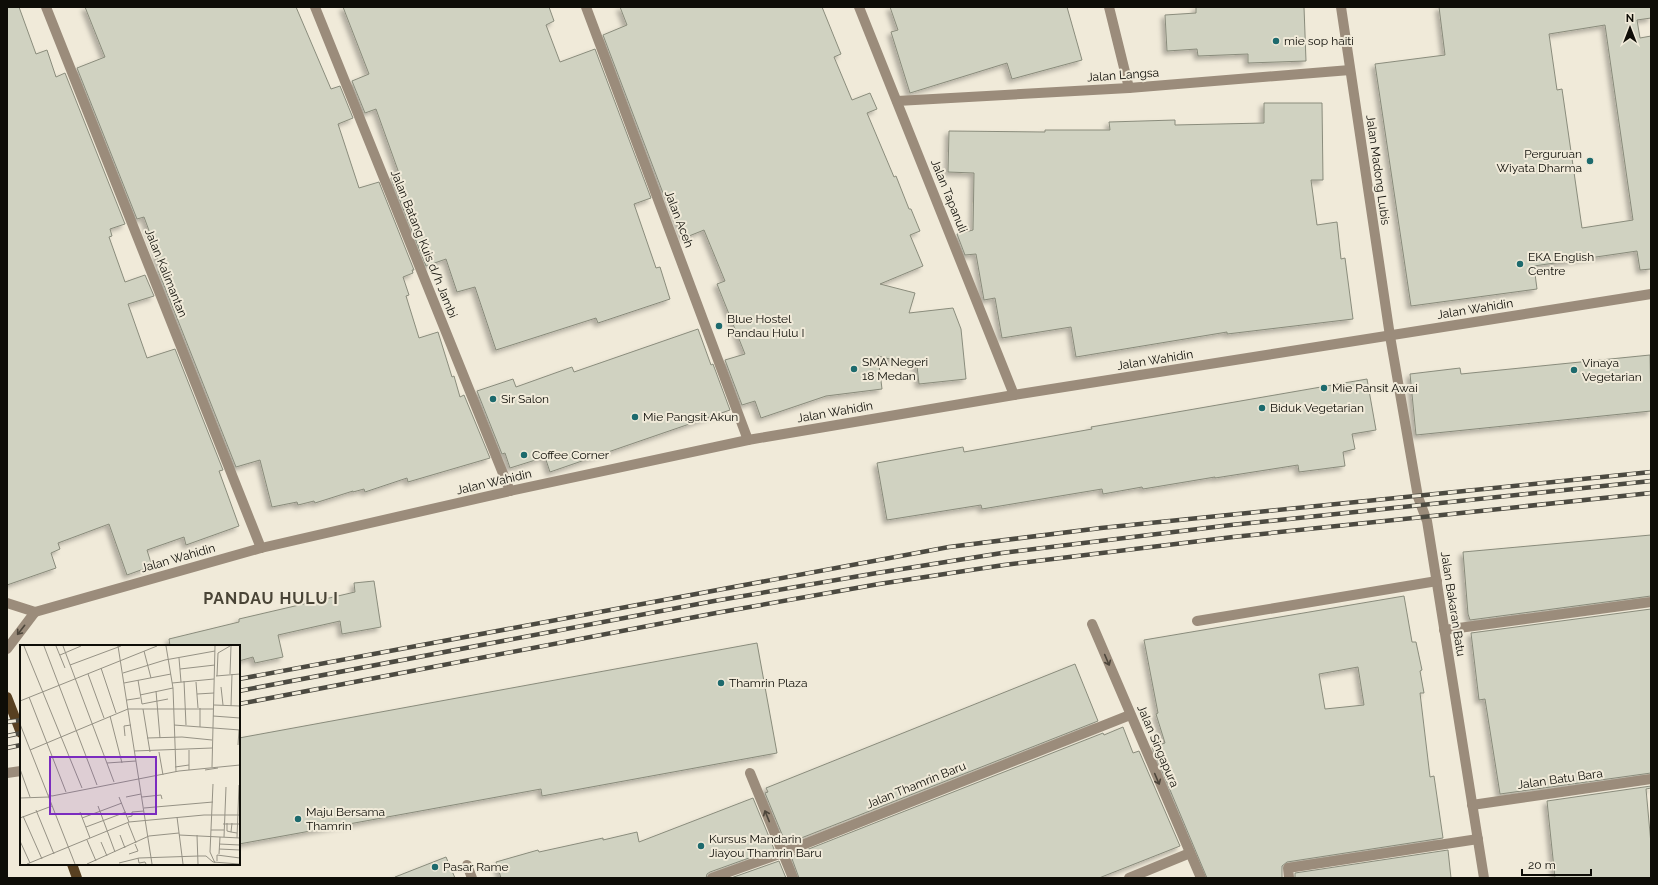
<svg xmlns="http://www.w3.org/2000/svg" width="1658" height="885" font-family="Raleway,sans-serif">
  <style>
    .building { fill: #d0d2c1; stroke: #8a8c7c; fill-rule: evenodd; filter: url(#shadow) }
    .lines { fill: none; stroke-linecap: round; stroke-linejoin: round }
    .minor { stroke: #9b8c7b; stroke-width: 10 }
    .major { stroke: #584021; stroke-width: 10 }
    .rail-casing { stroke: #4c4a41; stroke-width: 4.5 }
    .rail { stroke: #f0ead9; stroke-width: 3; stroke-dasharray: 9; stroke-linecap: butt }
    .oneway { stroke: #4d463b }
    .poi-dot { fill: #1d6a6d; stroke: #f0ead9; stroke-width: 1.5 }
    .labels { text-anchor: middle; stroke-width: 4; stroke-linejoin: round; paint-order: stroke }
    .poi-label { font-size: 12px; fill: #0e0d07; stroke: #f0ead9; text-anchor: start }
    .street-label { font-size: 12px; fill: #0e0d07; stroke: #f0ead9 }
    .district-label { font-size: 16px; font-weight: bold; letter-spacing: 1px; fill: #494436; stroke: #f0ead9 }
    .inset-road { fill: none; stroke: #969285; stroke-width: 1 }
    .view { fill: #7b2cbf; fill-opacity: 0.15; stroke: #7b2cbf; stroke-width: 2 }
    .inset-edge { fill: none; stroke: #0e0d07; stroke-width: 2 }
  </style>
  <defs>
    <filter id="shadow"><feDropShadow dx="-3.5" dy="3.5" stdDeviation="2" flood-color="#0004"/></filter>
  </defs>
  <rect width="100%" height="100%" fill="#f0ead9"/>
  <g class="building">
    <polygon points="7,7 19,7 36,54 47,50 56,77 65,73 125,224 110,229 112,236 109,237 125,282 145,275 154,296 128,304 147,358 175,349 223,470 219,471 239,526 186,545 184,537 147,550 152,566 127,575 109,524 58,543 60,549 51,553 56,568 7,585"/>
    <polygon points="85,7 296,7 331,89 340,86 353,118 338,124 359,188 379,182 414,270 412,270 413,273 403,277 409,295 406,296 419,338 438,332 452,377 454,376 460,397 464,395 490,458 408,482 407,478 365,492 364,489 353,492 353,491 315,503 314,501 298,505 297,502 272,507 260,460 236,467 158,270 161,269 156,255 158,255 144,217 137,219 77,68 105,57"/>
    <polygon points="343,7 549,7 554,21 546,25 560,62 595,49 651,198 634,204 656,268 660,267 670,299 598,323 596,318 496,350 475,287 457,292 446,259 426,266 391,178 400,176 376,109 365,113 352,81 369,74"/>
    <polygon points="620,7 822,7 841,54 834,57 852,100 870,93 877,109 867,113 894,177 896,176 909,209 911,209 920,231 910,235 923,266 880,284 915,293 909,313 953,308 961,329 966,379 919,384 917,366 878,356 882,389 826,396 761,418 755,401 742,405 725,360 745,354 717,284 725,281 704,230 684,238 666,192 663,193 603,35 627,25"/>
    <polygon points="890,7 1067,7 1082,60 1012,79 1007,63 910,93 891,32 898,30"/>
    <polygon points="1196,7 1304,7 1306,61 1248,63 1248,54 1198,56 1197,49 1167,51 1165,15 1196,13"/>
    <path d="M1439,7H1651V18L1637,20L1640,38L1651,36V269L1640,270L1637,251L1534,266L1537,289L1411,306L1375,64L1445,55ZM1605,25L1633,220L1582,228L1562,89L1557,90L1549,34Z"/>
    <polygon points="1264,103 1322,103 1323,180 1311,180 1317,225 1337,222 1341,259 1345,258 1353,319 1227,334 1227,332 1076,357 1071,327 1002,338 995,298 984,300 976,254 965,255 957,234 973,230 974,173 948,172 949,131 1045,132 1045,130 1110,130 1109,122 1175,120 1175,125 1264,123"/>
    <polygon points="698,329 711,365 713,364 730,410 550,472 545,457 510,468 505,453 502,454 477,391 513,379 516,387 572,367 574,372"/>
    <polygon points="1650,355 1651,411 1416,435 1410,374 1460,368 1461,374"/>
    <polygon points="1367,379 1376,430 1352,434 1355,449 1343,452 1345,466 1299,472 1298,465 1215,478 1215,477 1143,489 1142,487 1103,494 1102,489 982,509 981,505 887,520 877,463 963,447 964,452 1092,429 1091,427"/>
    <polygon points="1651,535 1651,596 1470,620 1468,614 1463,552"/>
    <polygon points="374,581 381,627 342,634 340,621 278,635 283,657 255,663 253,657 239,661 239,646 170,646 169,639 239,622 239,619 355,592 354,583"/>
    <path d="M1404,596L1412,642H1416L1422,670L1420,671L1424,693H1420L1430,777L1434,776L1443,838L1287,862L1282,866V878H1207L1152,747L1165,743L1156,714L1158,713L1144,640ZM1358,667L1364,705L1325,709L1319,674Z"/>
    <polygon points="1651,609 1651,773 1500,794 1485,699 1479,700 1471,633"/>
    <polygon points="757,643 777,753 542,796 541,789 239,844 239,738"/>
    <polygon points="1075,664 1098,721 786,844 765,793 768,792 766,788"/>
    <polygon points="1123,727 1133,753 1139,751 1180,846 1099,878 799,878 791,856 1103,733 1104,735"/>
    <polygon points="1651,786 1651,788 1646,789 1651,844 1651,878 1555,878 1547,801"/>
    <polygon points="753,798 774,849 710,872 707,874 706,878 501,878 496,862 538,850 539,852 603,838 603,840 637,832 639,842"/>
    <polygon points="1448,850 1451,878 1295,878 1295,873"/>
    <polygon points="446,857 455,878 396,878 395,877"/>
    <polygon points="779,861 786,878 731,878"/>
  </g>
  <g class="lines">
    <g class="minor">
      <polyline points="46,7 261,548"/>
      <polyline points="315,7 510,491"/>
      <polyline points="586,7 748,440"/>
      <polyline points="859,7 1014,395"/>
      <polyline points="1109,7 1129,88"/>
      <polyline points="1341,7 1390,336 1418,497 1427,521 1484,878"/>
      <polyline points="897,101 1129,88 1350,70"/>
      <polyline points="7,603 35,612 261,548 510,491 748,440 1014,395 1651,294"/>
      <polyline points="1197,621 1437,581"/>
      <polyline points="1092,624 1201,878"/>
      <polyline points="1444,630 1651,602"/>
      <polyline points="7,649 35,612"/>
      <polyline points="7,773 21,771"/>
      <polyline points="750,773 793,878"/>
      <polyline points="1472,805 1651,779"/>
      <polyline points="467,865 472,878"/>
      <polyline points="712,878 782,853 1130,715"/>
      <polyline points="1129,878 1190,853"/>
      <polyline points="1289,878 1288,868 1478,839"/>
    </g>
    <g class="major">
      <polyline points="7,697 21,733"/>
      <polyline points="72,864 77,878"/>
    </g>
    <defs>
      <g id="rail">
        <polyline points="239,679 949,547 1101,528 1651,472"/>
        <polyline points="239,691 714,601 877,573 1002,553 1231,525 1651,481"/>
        <polyline points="239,704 716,613 879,584 1004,565 1233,537 1651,493"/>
        <polyline points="7,722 21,720"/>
        <polyline points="7,736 21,733"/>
        <polyline points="7,748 21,745"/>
      </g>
    </defs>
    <use href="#rail" class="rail-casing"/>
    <use href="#rail" class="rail"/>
  </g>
  <defs><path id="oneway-shaft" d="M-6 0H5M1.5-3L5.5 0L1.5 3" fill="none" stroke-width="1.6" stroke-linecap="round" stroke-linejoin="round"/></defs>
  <g class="oneway">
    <use href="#oneway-shaft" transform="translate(21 630) rotate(128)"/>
    <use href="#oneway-shaft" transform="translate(1107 660) rotate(67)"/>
    <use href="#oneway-shaft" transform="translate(1157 779) rotate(67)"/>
    <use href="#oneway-shaft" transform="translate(767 816) rotate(-112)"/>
  </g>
  <g class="poi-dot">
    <circle cx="1276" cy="41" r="4"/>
    <circle cx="1590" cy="161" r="4"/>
    <circle cx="1520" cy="264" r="4"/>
    <circle cx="719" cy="326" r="4"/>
    <circle cx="854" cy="369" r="4"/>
    <circle cx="1574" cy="370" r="4"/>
    <circle cx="1324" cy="388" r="4"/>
    <circle cx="493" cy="399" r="4"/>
    <circle cx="1262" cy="408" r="4"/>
    <circle cx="635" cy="417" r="4"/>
    <circle cx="524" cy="455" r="4"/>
    <circle cx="721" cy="683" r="4"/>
    <circle cx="298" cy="819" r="4"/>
    <circle cx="701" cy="846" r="4"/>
    <circle cx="435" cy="867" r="4"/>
  </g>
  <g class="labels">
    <g class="poi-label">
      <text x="1284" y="45">mie sop haiti</text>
      <text x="1582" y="158" text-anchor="end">Perguruan<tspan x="1582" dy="14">Wiyata Dharma</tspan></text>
      <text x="1528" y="261">EKA English<tspan x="1528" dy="14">Centre</tspan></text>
      <text x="727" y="323">Blue Hostel<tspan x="727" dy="14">Pandau Hulu I</tspan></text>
      <text x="862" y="366">SMA Negeri<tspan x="862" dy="14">18 Medan</tspan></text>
      <text x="1582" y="367">Vinaya<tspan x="1582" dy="14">Vegetarian</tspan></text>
      <text x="1332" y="392">Mie Pansit Awai</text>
      <text x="501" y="403">Sir Salon</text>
      <text x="1270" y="412">Biduk Vegetarian</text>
      <text x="643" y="421">Mie Pangsit Akun</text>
      <text x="532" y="459">Coffee Corner</text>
      <text x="729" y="687">Thamrin Plaza</text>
      <text x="306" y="816">Maju Bersama<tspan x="306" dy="14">Thamrin</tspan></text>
      <text x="709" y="843">Kursus Mandarin<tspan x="709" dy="14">Jiayou Thamrin Baru</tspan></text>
      <text x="443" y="871">Pasar Rame</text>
    </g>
    <g class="street-label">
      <text transform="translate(1123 75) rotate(-4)" y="4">Jalan Langsa</text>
      <text transform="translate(1378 170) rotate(82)" y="4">Jalan Madong Lubis</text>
      <text transform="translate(949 196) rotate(68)" y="4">Jalan Tapanuli</text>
      <text transform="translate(679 219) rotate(69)" y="4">Jalan Aceh</text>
      <text transform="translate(424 244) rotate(68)" y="4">Jalan Batang Kuis d/h Jambi</text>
      <text transform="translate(166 273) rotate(68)" y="4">Jalan Kalimantan</text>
      <text transform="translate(1475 309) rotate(-9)" y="4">Jalan Wahidin</text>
      <text transform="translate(1155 360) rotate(-9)" y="4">Jalan Wahidin</text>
      <text transform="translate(835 412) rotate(-10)" y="4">Jalan Wahidin</text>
      <text transform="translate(494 482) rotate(-13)" y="4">Jalan Wahidin</text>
      <text transform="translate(178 558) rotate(-16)" y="4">Jalan Wahidin</text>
      <text transform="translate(1453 604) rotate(81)" y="4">Jalan Bakaran Batu</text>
      <text transform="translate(1158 746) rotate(67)" y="4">Jalan Singapura</text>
      <text transform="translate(1560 779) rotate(-8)" y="4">Jalan Batu Bara</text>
      <text transform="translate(916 785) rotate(-22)" y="4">Jalan Thamrin Baru</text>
    </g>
    <g class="district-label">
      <text x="271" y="604">PANDAU HULU I</text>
    </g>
  </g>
  <g transform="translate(20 645)">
    <rect width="220" height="220" fill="#f0ead9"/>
    <path class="inset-road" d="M4,1L62,143M24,1L77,140M36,1L45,23M43,1L94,137M98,1L132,219M146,1L153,43L156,127M124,6L131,33M40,10L61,1M159,13L161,37M50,20L101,1M81,23L96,68M160,24L195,20M103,28L145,15L195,6M68,29L84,73M210,29L211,1M196,31L220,29M197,31L198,8L210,1M118,35L122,59L148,54M164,36L166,80M176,37L178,63M104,38L151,29M152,38L194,34M201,42L203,60M136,46L140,93M177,49L194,48M120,50L153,43M9,52L46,147M107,55L120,53M0,56L137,1M194,60L220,61M211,61L212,29M180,63V82M123,64L130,107M90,71L102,118M193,71L220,73M0,79L55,219M154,80L220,85M105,91L104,81L111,80M127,93L162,92L192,95M218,100L219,85M10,105L108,64H194M114,106L192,103M139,107L143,130M87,118L116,116M155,122L169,120M192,122L195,1M0,124L10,152M169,125V105M185,125L198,123M193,139L190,207L195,218M28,150L32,151L159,126L220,120M99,152L109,177M106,152L121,149M122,152L141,150L142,154M0,153L29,152M78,161L95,207M124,163L193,157M16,165L34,209M60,167L70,193M3,171L22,214M108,172L112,171V167L124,166M157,172L163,219M0,173L32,161M62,173L102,158M108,178L116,198M207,178V186L211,187M212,178L211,187L217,188M203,179H220M66,182L106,167M191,185H204M100,190L105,203M159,190L220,193M177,190L178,219M204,192L206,142M217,193L219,140M67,195L76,216M0,196L10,218M81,197L87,211M199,199L220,200M199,204L220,205M109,209L118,206L115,199M199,209L200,192M118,213L119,218L125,217L126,219M197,216V210L220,213M99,218L119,213L179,211H186L193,217L219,219M7,219L109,177L184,170H220M67,219L129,191L159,188"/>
    <path class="view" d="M30,112H136V169H30Z"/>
    <rect width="220" height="220" class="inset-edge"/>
  </g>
  <rect width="1658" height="885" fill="none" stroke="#0e0d07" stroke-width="16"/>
  <g transform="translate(1630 28)" stroke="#f0ead9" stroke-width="3" paint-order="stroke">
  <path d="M0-3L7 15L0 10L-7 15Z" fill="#0e0d07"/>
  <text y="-6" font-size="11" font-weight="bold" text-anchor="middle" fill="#0e0d07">N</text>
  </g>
  <path d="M1522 869v6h69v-6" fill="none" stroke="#0e0d07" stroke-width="2"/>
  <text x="1528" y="869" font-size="12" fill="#0e0d07" stroke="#f0ead9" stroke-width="3" paint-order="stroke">20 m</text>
</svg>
